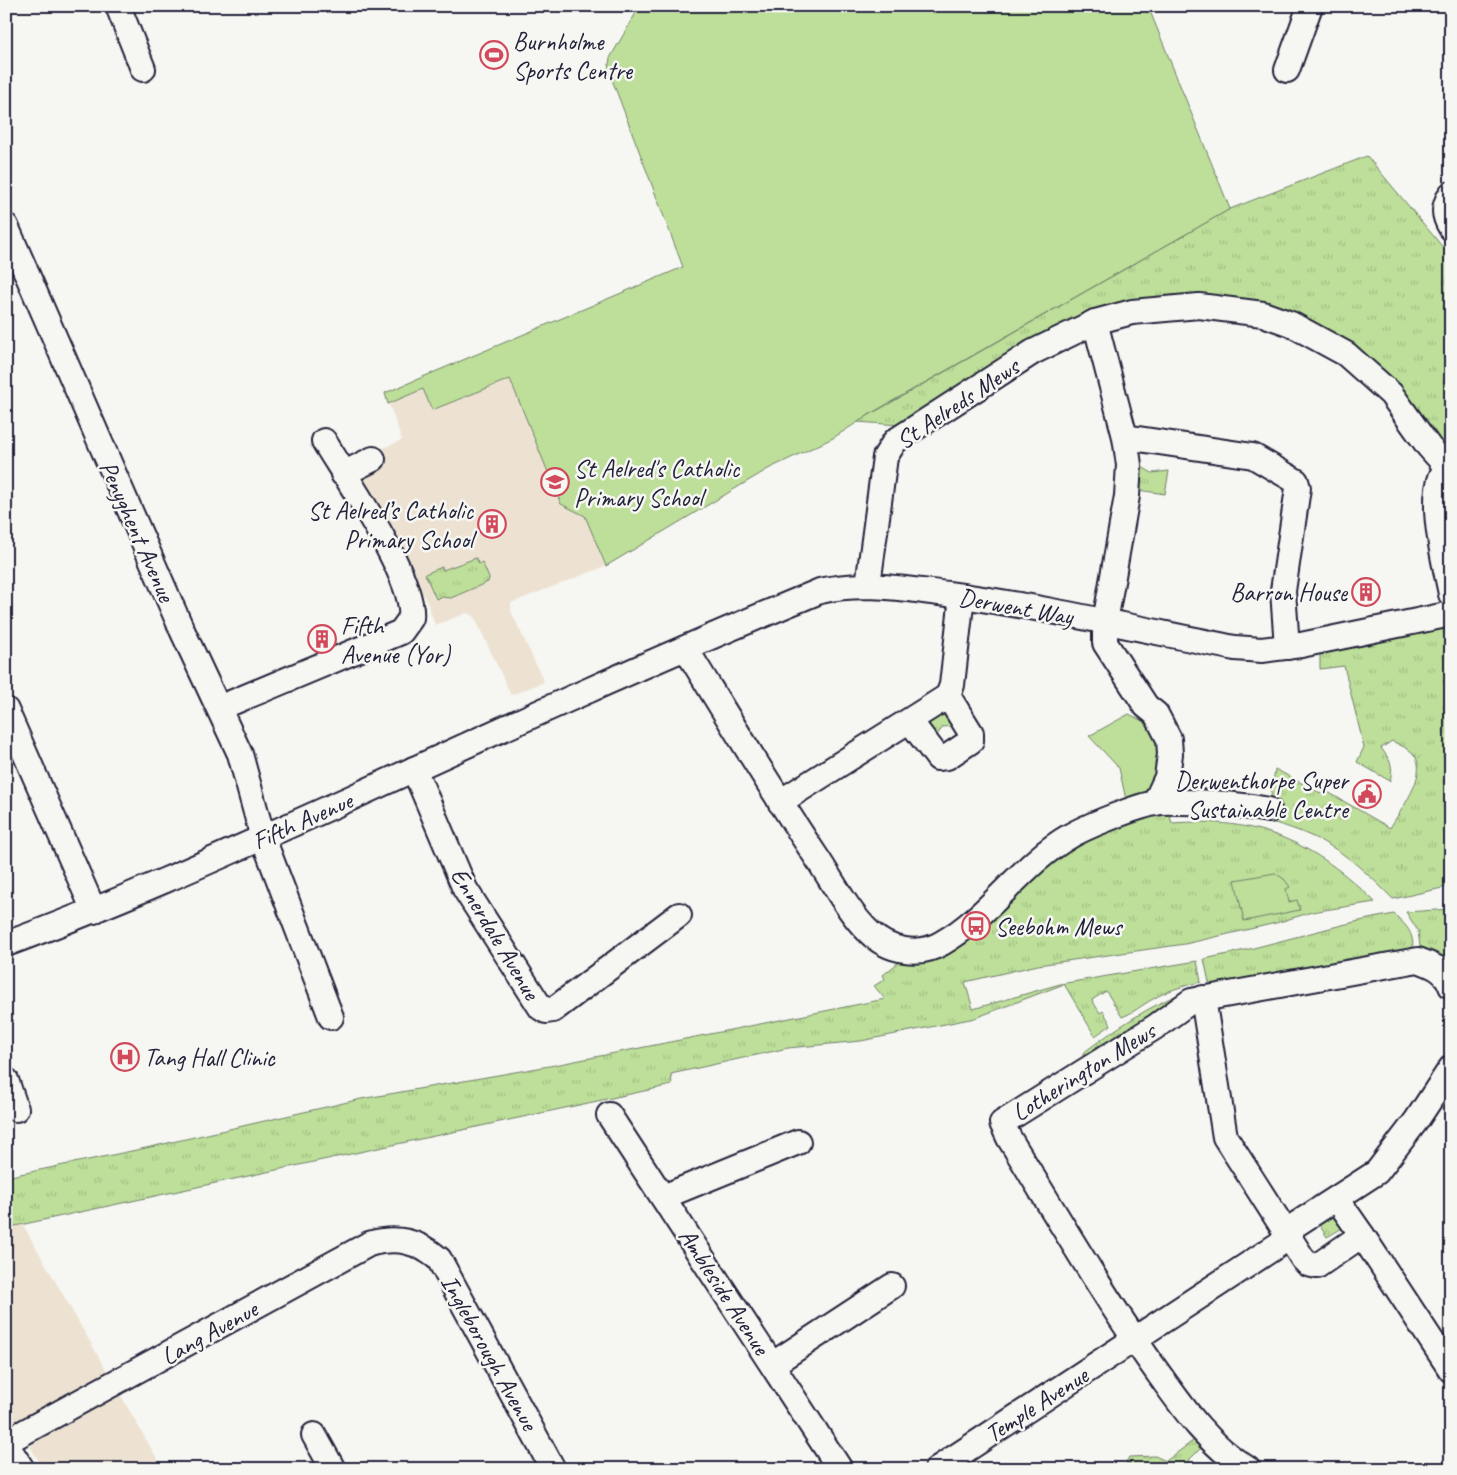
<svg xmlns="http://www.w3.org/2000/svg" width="1457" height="1475" font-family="Caveat,sans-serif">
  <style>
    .built { fill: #ede2d2 }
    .industrial { fill: url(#industrial-furrows) }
    .grass { fill: url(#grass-tufts); stroke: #70806a }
    .park { fill: #bddf99; stroke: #70806a }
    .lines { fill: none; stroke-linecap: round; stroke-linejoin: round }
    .minor-casing { stroke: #22223b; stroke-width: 28 }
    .minor { stroke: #f6f6f2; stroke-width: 24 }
    .labels { text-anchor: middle; stroke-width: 5; stroke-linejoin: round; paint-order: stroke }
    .poi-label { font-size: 25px; fill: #22223b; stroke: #f6f6f2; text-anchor: start }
    .street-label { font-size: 25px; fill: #22223b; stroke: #f6f6f2 }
  </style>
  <defs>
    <pattern id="industrial-furrows" width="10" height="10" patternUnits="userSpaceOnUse" patternTransform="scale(1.25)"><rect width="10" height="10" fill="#ede2d2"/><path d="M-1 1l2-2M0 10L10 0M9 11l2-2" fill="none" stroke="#cbc2b5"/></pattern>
    <pattern id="grass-tufts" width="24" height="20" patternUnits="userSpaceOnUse" patternTransform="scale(1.25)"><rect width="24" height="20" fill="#bddf99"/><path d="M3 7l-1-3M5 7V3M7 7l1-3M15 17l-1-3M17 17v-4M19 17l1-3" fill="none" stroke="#a2bf85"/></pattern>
  </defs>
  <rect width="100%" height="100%" fill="#f6f6f2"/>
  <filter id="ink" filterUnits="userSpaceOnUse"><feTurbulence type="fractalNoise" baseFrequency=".02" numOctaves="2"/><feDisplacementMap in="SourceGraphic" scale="10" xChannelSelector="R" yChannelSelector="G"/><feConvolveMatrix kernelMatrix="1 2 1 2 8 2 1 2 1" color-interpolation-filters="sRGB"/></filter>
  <g filter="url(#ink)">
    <g class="built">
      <polygon points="473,355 768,469 606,566 511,603 511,611 544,682 511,695 474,616 467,613 435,625 427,602 364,480 365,475 383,466 376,451 402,440 385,393"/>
      <polygon points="23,1225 163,1469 44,1469 6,1408 6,1228"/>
    </g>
    <polygon class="industrial" points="328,625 338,644 318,652 309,633"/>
    <g class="grass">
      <polygon points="1367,156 1451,257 1451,453 1287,311 1085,314 1018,347 900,425 857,422 1230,209"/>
      <polygon points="1142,467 1152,473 1169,471 1165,494 1138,490"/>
      <polygon points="476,558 479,564 482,562 489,578 488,582 451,598 441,597 436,599 425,574 442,567 443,570"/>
      <path d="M1447,623L1451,646V886L1393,899C1374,880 1355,861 1332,847C1287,820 1229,810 1176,815L1174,807L1276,816L1280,805L1270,802L1275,769L1324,795L1326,791L1390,828C1400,811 1428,775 1415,756C1411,749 1399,745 1392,741L1381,748C1390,760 1394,765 1390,781L1357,762L1364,747L1344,666L1320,669V651Z"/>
      <polygon points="943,710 953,726 943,727 934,739 923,723"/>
      <path d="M1168,809L1172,823C1258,817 1314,842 1375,902L1312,912L1276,923L1185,944L1038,965L965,982L973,1009L1060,984L1197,961L1201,982C1183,986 1168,990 1153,999C1142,1005 1133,1013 1122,1017L1106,991L1092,1000L1100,1013L1103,1011L1111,1025L1095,1036L1064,984L975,1018L861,1041L788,1048L671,1074L672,1085L6,1228V1177L146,1148L361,1099L555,1065L885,999L874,986L885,979L883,975L899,962L917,960L1063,847Z"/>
      <polygon points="1451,909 1451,971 1421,954 1418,931 1406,912"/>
      <path d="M1394,914C1409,928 1414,933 1413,954L1210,987L1204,959C1268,947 1330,925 1394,914Z"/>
      <path d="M1187,991L1183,995L1170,1001L1149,1025L1088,1060L1083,1058V1053C1115,1029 1150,1005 1187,991Z"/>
      <polygon points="1332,1210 1344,1227 1327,1237 1316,1220"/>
      <polygon points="1194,1440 1201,1448 1188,1461 1197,1469 1130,1469 1126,1462 1129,1457 1155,1456 1166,1461"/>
    </g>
    <g class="park">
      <polygon points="640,6 1148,6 1230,209 875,411 833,438 768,469 606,566 585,516 561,504 510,379 432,410 423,389 388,404 385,393 683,267 608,69 610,58"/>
      <path d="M1129,714L1158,729L1166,742C1157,774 1160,789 1127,804L1119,768L1089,736Z"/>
      <polygon points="1275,873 1284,879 1290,887 1286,889 1289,902 1297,900 1300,910 1244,921 1235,880"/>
    </g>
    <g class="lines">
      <defs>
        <g id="minor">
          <polyline points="118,6 143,69"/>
          <polyline points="1287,70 1310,6"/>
          <path d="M1451,194C1443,207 1443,215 1451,228"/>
          <polyline points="6,226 182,630 240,754 263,838 331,1017"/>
          <polyline points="1095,322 1125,437 1129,465 1127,496 1105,622 1105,643 1146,706 1156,714 1169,739 1170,754 1167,777 1155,803"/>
          <polyline points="1125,437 1253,456 1296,481 1298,488 1283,591 1287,647"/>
          <path d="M1451,464C1422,483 1446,567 1451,594"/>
          <polyline points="343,474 373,459"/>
          <polyline points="868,585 885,457 895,441 1033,352 1095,322 1132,312 1199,306 1263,314 1291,324 1346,354 1391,394 1429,447 1447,467"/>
          <path d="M686,649C729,719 771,789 817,858C833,882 848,912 869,932C888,951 919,957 942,943C990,916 1021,864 1070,836C1087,826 1135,807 1155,803C1163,801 1174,802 1182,802C1215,802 1237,804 1269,810"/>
          <polyline points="948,696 952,685 962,596"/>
          <path d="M219,708L401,632L411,618C416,579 346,478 324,441"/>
          <polyline points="6,710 94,911"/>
          <polyline points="910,721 938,758 947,757 971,741 971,733 948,696"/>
          <polyline points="414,769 465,889 541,1008 546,1011 553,1010 679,915"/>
          <polyline points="780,802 948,696"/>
          <path d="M6,944C123,901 237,849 351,798C506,727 662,656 820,591C863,581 904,589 948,594C1044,607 1140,629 1235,648L1262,650L1301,645L1451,614"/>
          <polyline points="1203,998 1225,1137 1303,1259 1308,1264 1317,1266 1362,1235 1451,1370"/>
          <polyline points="6,1080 16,1109"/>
          <polyline points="609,1115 840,1469"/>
          <polyline points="663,1197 798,1142"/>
          <polyline points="1337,1199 1362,1235"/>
          <polyline points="1286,1231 1377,1172 1416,1121 1451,1068"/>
          <polyline points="773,1364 892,1286"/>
          <polyline points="314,1435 333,1469"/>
          <path d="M6,1442L369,1244C397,1236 418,1241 439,1259L553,1469"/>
          <polyline points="6,1444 22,1469"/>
          <polyline points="937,1469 1290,1237"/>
          <path d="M1248,1469C1206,1444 1179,1402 1151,1363C1100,1290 1055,1213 1009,1138L1002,1123L1155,1027L1191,1001L1418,960C1432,965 1446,970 1451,986"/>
        </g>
      </defs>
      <use href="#minor" class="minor-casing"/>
      <use href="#minor" class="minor"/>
    </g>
  </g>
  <defs>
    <symbol id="stadium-ring" viewBox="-11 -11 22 22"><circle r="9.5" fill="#f6f6f2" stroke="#d1495b" stroke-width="1.5"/><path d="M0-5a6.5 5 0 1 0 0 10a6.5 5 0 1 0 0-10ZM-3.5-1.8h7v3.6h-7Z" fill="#d1495b"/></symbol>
    <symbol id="school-ring" viewBox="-11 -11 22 22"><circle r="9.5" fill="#f6f6f2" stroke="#d1495b" stroke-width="1.5"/><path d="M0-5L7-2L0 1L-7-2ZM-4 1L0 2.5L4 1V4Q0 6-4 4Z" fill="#d1495b"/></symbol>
    <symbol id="building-ring" viewBox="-11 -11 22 22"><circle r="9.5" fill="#f6f6f2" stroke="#d1495b" stroke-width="1.5"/><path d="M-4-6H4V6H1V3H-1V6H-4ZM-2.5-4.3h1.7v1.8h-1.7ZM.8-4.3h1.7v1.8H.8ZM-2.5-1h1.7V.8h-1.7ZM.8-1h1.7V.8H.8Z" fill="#d1495b"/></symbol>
    <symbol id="civic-ring" viewBox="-11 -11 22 22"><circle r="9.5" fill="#f6f6f2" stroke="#d1495b" stroke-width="1.5"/><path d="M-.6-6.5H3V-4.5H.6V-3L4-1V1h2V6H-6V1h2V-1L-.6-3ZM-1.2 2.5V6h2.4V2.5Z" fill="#d1495b"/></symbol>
    <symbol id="bus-ring" viewBox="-11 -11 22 22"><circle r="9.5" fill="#f6f6f2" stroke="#d1495b" stroke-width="1.5"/><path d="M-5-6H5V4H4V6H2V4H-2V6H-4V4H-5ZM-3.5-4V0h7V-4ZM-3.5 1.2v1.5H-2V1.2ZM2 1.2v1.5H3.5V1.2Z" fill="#d1495b"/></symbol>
    <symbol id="hospital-ring" viewBox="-11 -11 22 22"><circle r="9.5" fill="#f6f6f2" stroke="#d1495b" stroke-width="1.5"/><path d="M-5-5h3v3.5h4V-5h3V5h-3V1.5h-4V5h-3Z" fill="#d1495b"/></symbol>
  </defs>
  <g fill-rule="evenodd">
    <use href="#stadium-ring" x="478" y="39" width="32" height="32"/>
    <use href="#school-ring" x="539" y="466" width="32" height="32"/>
    <use href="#building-ring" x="476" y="508" width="32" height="32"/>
    <use href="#building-ring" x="1350" y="576" width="32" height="32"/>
    <use href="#building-ring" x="306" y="623" width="32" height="32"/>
    <use href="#civic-ring" x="1351" y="778" width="32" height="32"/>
    <use href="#bus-ring" x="960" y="910" width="32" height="32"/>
    <use href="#hospital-ring" x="109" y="1041" width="32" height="32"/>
  </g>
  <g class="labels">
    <g class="poi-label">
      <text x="513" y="50">Burnholme<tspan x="513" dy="29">Sports Centre</tspan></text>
      <text x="574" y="477">St Aelred's Catholic<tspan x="574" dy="29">Primary School</tspan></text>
      <text x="473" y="519" text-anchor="end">St Aelred’s Catholic<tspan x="473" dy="29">Primary School</tspan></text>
      <text x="1347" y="601" text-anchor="end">Barron House</text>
      <text x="341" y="634">Fifth<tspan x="341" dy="29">Avenue (Yor)</tspan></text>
      <text x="1348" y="789" text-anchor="end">Derwenthorpe Super<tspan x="1348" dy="29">Sustainable Centre</tspan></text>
      <text x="995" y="935">Seebohm Mews</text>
      <text x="144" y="1066">Tang Hall Clinic</text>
    </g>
    <g class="street-label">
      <text transform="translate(957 403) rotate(-34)" y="9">St Aelreds Mews</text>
      <text transform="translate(138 531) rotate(66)" y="9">Penyghent Avenue</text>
      <text transform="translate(1016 606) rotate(10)" y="9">Derwent Way</text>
      <text transform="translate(302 820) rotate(-24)" y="9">Fifth Avenue</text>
      <text transform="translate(496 933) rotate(59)" y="9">Ennerdale Avenue</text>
      <text transform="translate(1083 1071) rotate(-32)" y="9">Lotherington Mews</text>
      <text transform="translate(725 1291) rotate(57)" y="9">Ambleside Avenue</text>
      <text transform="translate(209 1332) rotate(-29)" y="9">Lang Avenue</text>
      <text transform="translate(490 1352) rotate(61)" y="9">Ingleborough Avenue</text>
      <text transform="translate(1036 1404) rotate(-33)" y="9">Temple Avenue</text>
    </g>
  </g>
  <rect width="1457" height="1475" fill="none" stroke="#f6f6f2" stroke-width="25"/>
  <rect x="12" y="12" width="1432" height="1450" fill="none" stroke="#22223b" stroke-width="2" filter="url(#ink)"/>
</svg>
